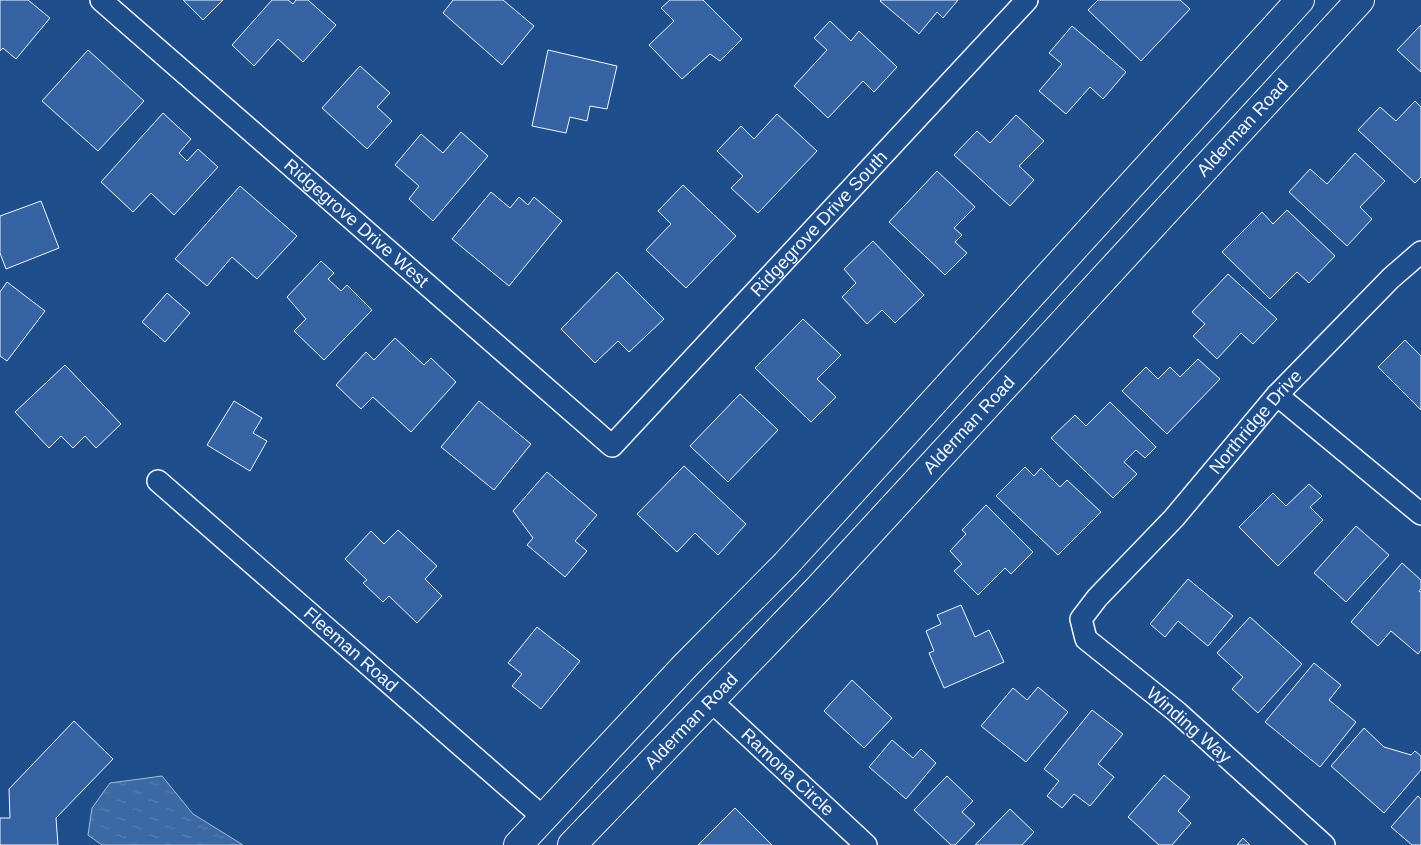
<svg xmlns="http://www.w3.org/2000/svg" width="1421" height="845" font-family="Helvetica,sans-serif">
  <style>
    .water { fill: url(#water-ripples); stroke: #a8bbd7 }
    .building { fill: #3563a3; stroke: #f2f6ff }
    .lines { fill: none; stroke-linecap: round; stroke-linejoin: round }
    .minor-casing { stroke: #f2f6ff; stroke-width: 24 }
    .secondary-casing { stroke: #f2f6ff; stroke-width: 30 }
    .minor { stroke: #1f4e8c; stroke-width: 21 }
    .secondary { stroke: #1f4e8c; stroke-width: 28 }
    .labels { text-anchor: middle; stroke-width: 4; stroke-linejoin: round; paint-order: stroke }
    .street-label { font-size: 18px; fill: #f2f6ff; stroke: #1f4e8c }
  </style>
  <defs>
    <pattern id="water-ripples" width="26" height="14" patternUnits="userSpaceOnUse" patternTransform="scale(1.25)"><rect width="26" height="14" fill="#3b69a3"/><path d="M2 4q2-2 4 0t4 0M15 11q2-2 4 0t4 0" fill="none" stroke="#587fb1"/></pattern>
  </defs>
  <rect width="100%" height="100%" fill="#1f4e8c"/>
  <polygon class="water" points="162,776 193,814 243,845 102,845 88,835 92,808 110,783"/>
  <g class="building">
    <polygon points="0,0 28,0 50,18 16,59 3,48 0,51"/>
    <polygon points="183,0 223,0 203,20"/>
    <polygon points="272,0 288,0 293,4 296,0 308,0 336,25 303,62 278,39 254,66 232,45"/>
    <polygon points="453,0 503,0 534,26 502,65 443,13"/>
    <polygon points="670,0 703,0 742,39 720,61 710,54 682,79 649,45 674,21 661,8"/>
    <polygon points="881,0 958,0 943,18 937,12 919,34 880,1"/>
    <polygon points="1098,0 1180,0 1190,9 1141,61 1088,10"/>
    <polygon points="830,21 851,41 859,31 897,67 874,92 863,81 828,118 794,86 827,50 814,38"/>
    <polygon points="1421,25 1421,72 1397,50"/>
    <polygon points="1072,26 1126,72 1103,99 1090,87 1066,114 1039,91 1062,64 1049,53"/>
    <polygon points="88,50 144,101 98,151 42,101"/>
    <polygon points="548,50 617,66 607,109 590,106 587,121 570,117 566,133 532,126"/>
    <polygon points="360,66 390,93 377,107 392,121 367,149 322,108"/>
    <polygon points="1415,101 1421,107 1421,177 1415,183 1358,130 1380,107 1396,121"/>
    <polygon points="163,113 191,139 179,153 187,161 198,149 218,167 174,215 151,193 133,212 101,182"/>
    <polygon points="777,114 817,151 758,213 731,188 743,176 717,151 741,126 754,139"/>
    <polygon points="1016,115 1044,141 1019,166 1034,180 1010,206 954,155 977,131 990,143"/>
    <polygon points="461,132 488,156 433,221 409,199 419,186 395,165 421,134 443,153"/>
    <polygon points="1355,153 1385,181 1360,207 1372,219 1347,246 1289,192 1310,169 1327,184"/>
    <polygon points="937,171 975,207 954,228 962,235 955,242 967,253 945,275 889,222"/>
    <polygon points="683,185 736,236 686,288 646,250 671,224 658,211"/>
    <polygon points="240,186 297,236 257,279 232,257 207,286 175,259"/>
    <polygon points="491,192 510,208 519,197 528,205 534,197 562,221 509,286 452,239"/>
    <polygon points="41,201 59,248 6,269 0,253 0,216"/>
    <polygon points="1287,210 1335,256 1309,283 1297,272 1270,299 1222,252 1262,212 1273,224"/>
    <polygon points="873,241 924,295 895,323 882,310 867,324 842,297 856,283 844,269"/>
    <polygon points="321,261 334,273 328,279 341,291 347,285 372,310 324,360 294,331 306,319 287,297"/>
    <polygon points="617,272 664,319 629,352 618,341 595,363 561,329"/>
    <polygon points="1228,274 1277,319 1253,344 1241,333 1217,359 1193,336 1205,324 1192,312"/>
    <polygon points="7,282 45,311 7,361 0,356 0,292"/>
    <polygon points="167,293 190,313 165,342 142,322"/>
    <polygon points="803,319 841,355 817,379 836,397 811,422 755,368"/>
    <polygon points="395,338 424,365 431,358 456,382 411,432 373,397 361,409 336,385 366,352 374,360"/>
    <polygon points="1405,340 1421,356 1421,410 1378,367"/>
    <polygon points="1198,359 1220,379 1167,434 1122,391 1146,367 1158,379 1170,367 1180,377"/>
    <polygon points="65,365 121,424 96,448 85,436 73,448 61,436 49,448 15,412"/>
    <polygon points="740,394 778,430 728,482 690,446"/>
    <polygon points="234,401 262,418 253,433 267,441 250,471 207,445"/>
    <polygon points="479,401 531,444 494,490 441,447"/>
    <polygon points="1110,402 1156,447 1145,458 1136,450 1124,462 1137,474 1113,498 1051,438 1075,415 1086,426"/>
    <polygon points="684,466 746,524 718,555 695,533 677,552 637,514"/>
    <polygon points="1025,467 1034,476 1041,468 1060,487 1067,480 1101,512 1058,555 996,496"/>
    <polygon points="547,472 597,515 575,541 587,551 565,577 527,545 533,538 513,511"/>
    <polygon points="1309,484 1322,496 1310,507 1323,520 1278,566 1239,527 1273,493 1286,506"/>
    <polygon points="986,505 1033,552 1011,574 1005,568 978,595 954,571 962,564 950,551 966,534 962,530"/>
    <polygon points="1356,526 1389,555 1346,602 1314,573"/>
    <polygon points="398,530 437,566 425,579 442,596 417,623 389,596 383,602 363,583 367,580 345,559 371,531 384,544"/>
    <polygon points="1402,563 1421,580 1421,589 1419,591 1421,592 1421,650 1418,654 1391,631 1378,646 1351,622"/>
    <polygon points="1188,579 1233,616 1208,646 1178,621 1165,637 1150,624"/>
    <polygon points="961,605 975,637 989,630 1004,662 944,688 929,653 934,651 926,631 941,624 937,615"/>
    <polygon points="1250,617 1302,664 1258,713 1232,689 1243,677 1217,653"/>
    <polygon points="537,627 580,661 541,709 512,686 522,674 508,663"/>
    <polygon points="1314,663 1341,685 1329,700 1356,722 1320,767 1265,722"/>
    <polygon points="852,680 892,718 864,748 824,711"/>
    <polygon points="1038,687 1068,712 1026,762 981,726 1013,688 1027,700"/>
    <polygon points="1092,710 1123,734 1098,764 1114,777 1090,806 1074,794 1062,808 1047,796 1059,781 1044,769"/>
    <polygon points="74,721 113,759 56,818 58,845 0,845 0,818 10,818 9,789"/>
    <polygon points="1364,728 1384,747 1411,755 1415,751 1421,756 1421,770 1384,813 1331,766"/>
    <polygon points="892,740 913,758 921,749 936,763 906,799 869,767"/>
    <polygon points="1164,775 1190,797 1178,811 1191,823 1172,845 1159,845 1128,817"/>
    <polygon points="947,776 973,801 962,812 975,824 955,845 951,845 914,810"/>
    <polygon points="1418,796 1421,799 1421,845 1412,845 1391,827"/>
    <polygon points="735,808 772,845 698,845"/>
    <polygon points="1010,809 1034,832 1022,845 975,845"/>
    <polygon points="1243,838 1250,845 1237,845"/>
  </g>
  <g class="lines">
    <defs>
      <g id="minor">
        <path id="s1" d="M101,0L612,446L1027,0"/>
        <polyline points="1277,395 1421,514"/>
        <path id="s2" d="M158,481L544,818"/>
        <path id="s3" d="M710,700L866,845"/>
        <path id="s4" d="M1324,845L1177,712L1086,639L1081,619L1097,598L1174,518L1277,395L1391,278L1421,252"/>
      </g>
      <g id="secondary">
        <polyline points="518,845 685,666 786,564 1300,0"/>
        <path id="s5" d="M572,845L817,590L1360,0"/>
      </g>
    </defs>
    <use href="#minor" class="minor-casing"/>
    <use href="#secondary" class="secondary-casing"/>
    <use href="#minor" class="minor"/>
    <use href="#secondary" class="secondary"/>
  </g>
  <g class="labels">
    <g class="street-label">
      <text dy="6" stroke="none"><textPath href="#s5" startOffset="982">Alderman Road</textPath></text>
      <text dy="6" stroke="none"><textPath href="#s1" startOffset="339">Ridgegrove Drive West</textPath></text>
      <text dy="6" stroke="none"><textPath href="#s1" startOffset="982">Ridgegrove Drive South</textPath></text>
      <text dy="6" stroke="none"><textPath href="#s4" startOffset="599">Northridge Drive</textPath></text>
      <text dy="6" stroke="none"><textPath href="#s5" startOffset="578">Alderman Road</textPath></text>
      <text dy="6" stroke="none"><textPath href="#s2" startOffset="256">Fleeman Road</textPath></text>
      <text dy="6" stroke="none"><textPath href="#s5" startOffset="172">Alderman Road</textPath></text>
      <text transform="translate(1189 725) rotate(41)" y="6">Winding Way</text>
      <text dy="6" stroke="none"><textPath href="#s3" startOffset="106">Ramona Circle</textPath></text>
    </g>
  </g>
</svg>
